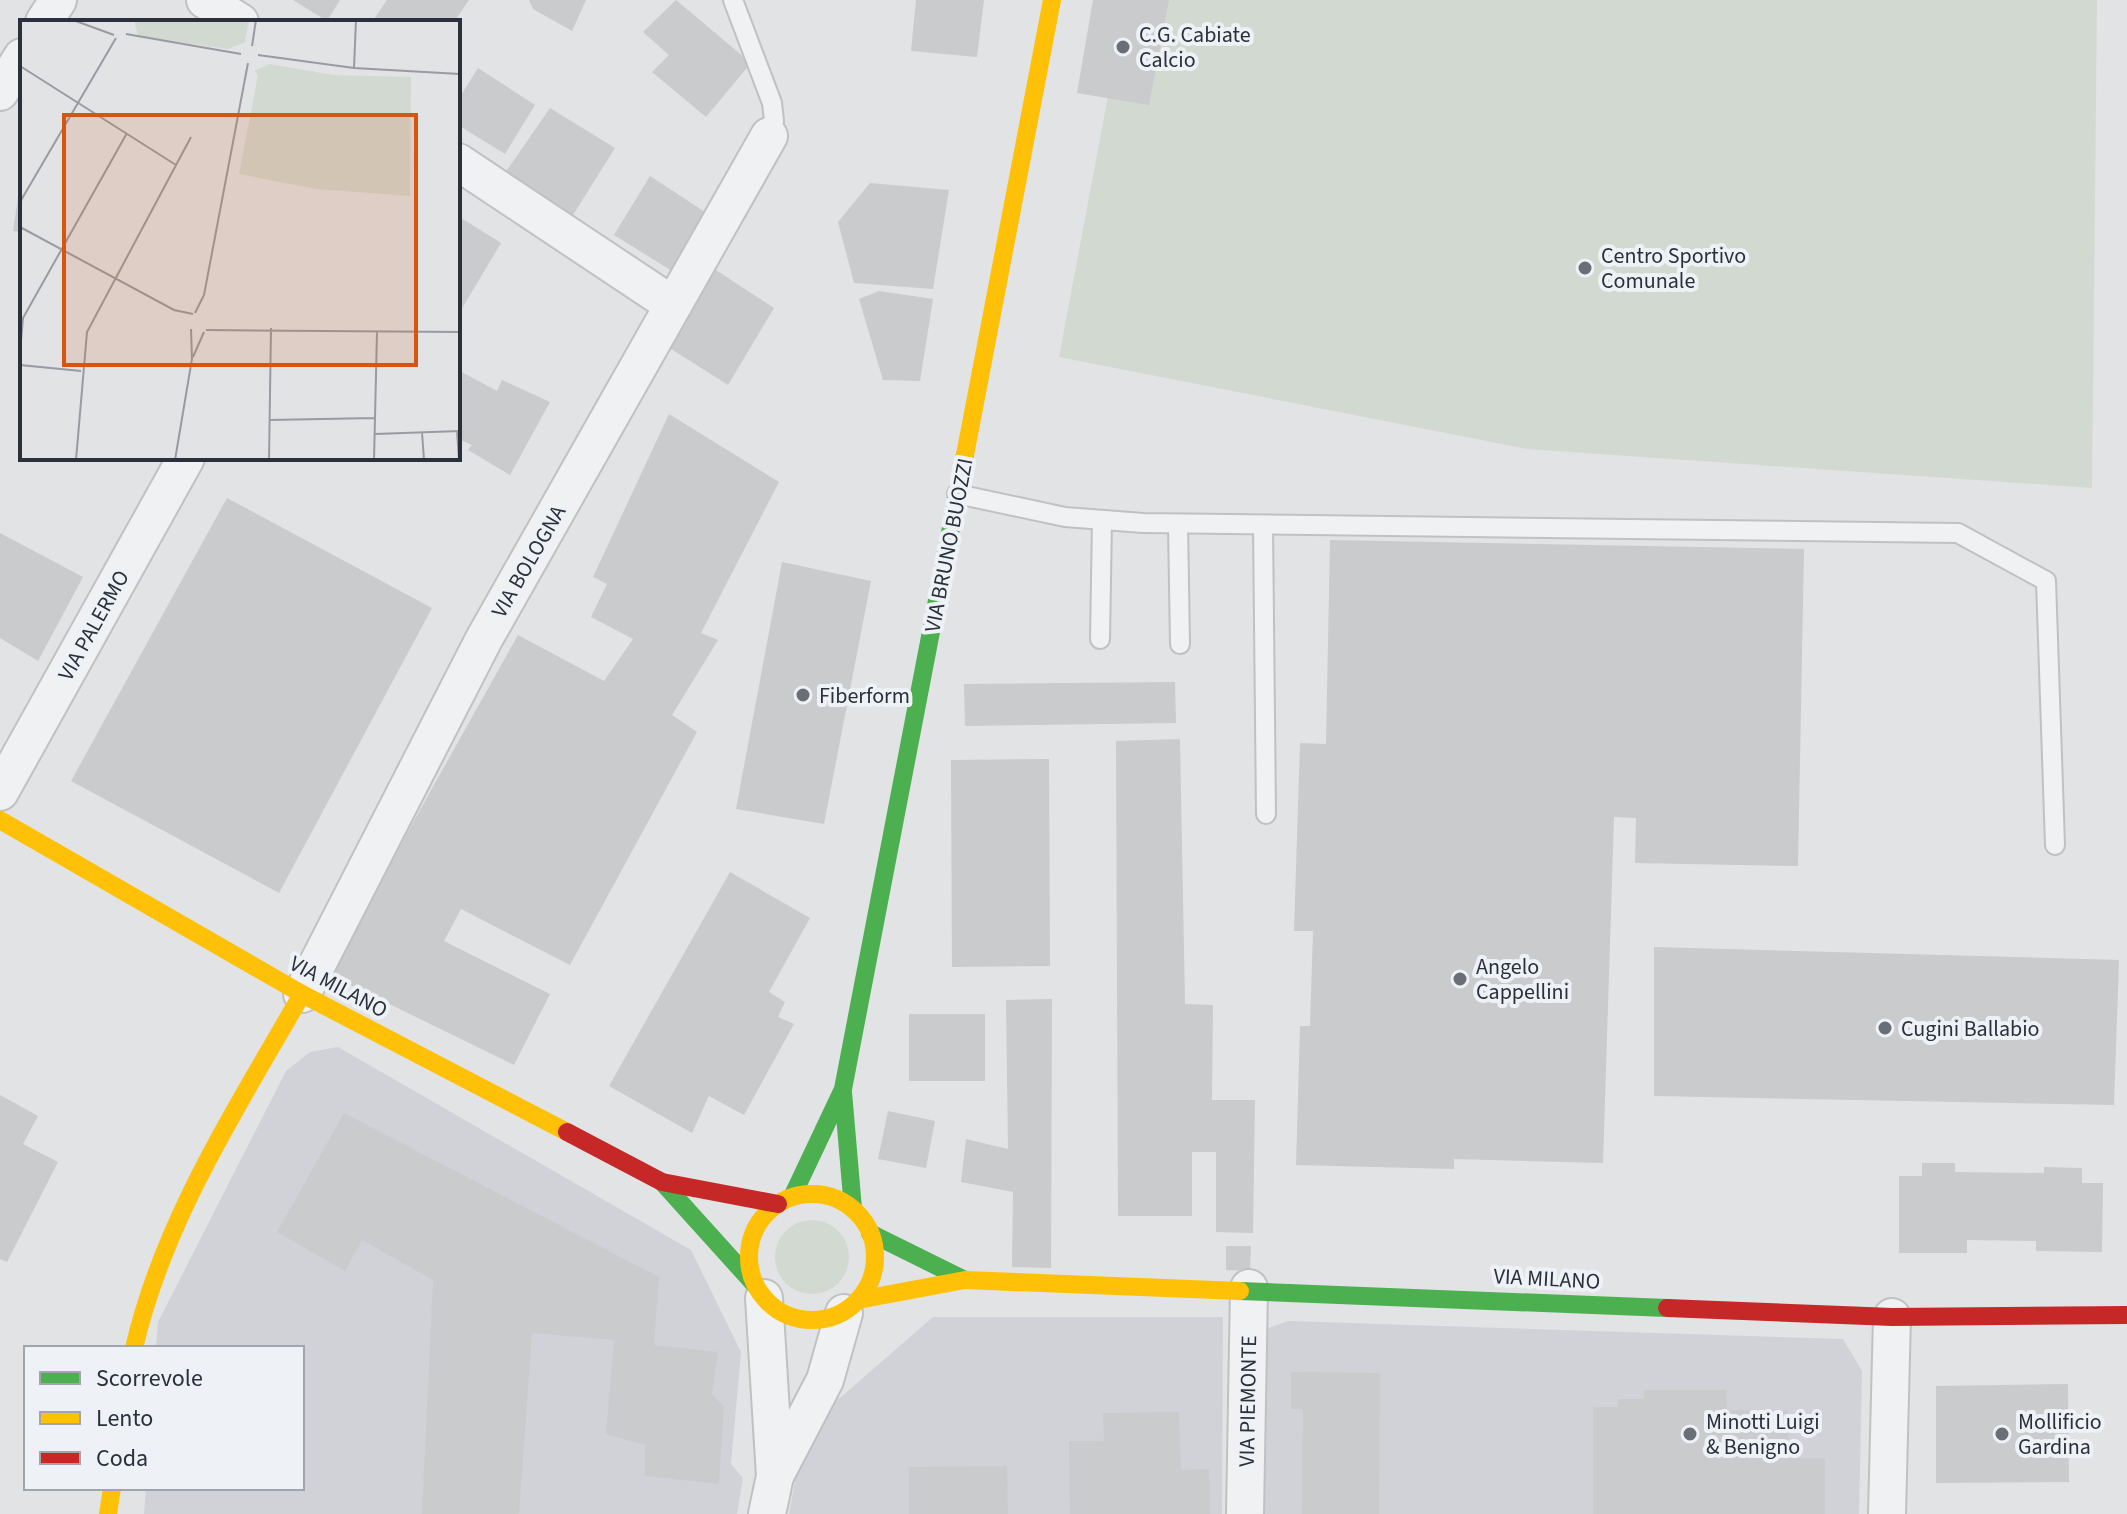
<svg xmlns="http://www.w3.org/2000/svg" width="2127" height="1514" font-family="'Source Sans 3',sans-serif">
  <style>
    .built { fill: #d0d2d8 }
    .green { fill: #d2d9d1 }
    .building { fill: #c9cbcd }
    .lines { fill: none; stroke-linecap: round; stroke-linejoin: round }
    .lane-casing { stroke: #bfc1c3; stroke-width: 22 }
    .street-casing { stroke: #bfc1c3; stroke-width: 40 }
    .lane { stroke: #f0f1f2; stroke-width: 18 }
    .street { stroke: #f0f1f2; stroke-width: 36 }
    .fast { stroke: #4caf50; stroke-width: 18 }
    .slow { stroke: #ffc107; stroke-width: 18 }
    .jam { stroke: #c62828; stroke-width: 18 }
    .poi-dot { fill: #6a6f77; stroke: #eef1f5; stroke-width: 3 }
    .labels { text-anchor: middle; stroke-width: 8; stroke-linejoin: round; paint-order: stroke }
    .poi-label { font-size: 22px; fill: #2a303c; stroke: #eef1f5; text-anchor: start }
    .street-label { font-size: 22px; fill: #2a303c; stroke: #eef1f5 }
    .inset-road { fill: none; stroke: #989ba1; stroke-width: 2 }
    .view { fill: #d55511; fill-opacity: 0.15; stroke: #d55511; stroke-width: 4 }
    .inset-edge { fill: none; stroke: #2a303c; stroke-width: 4 }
  </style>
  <rect width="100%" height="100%" fill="#e1e3e5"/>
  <g class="built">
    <polygon points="338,1047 691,1250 741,1352 731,1464 743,1478 737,1514 144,1514 146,1488 302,1488 302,1348 156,1348 158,1322 286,1071 310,1052"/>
    <polygon points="933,1317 1223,1317 1222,1514 789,1514 796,1476 833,1404"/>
    <polygon points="1289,1321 1843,1339 1862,1371 1859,1514 1258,1514 1265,1329"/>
  </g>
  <g class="green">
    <polygon points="1126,0 2097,0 2092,488 1527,449 1059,357"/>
    <circle cx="812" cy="1257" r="37"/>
  </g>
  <g class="building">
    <polygon points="293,0 340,0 327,21"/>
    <polygon points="387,0 469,0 454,22 372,22"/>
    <polygon points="529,0 586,0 572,31 533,9"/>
    <polygon points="676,0 751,63 706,117 652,72 669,55 643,32"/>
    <polygon points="916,0 984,0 977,57 911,51"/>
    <polygon points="1093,0 1169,0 1149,105 1077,93"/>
    <polygon points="478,68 535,105 505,154 458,125 458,100"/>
    <polygon points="550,108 615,148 573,215 505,173"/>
    <polygon points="650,176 705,212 672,271 614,235"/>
    <polygon points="870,183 949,190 933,289 854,283 838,222"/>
    <polygon points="20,185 22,185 22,232 13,231"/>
    <polygon points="458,216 501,243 458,315"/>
    <polygon points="716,270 774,308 728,385 668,347"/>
    <polygon points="879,291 933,299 920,381 883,380 859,299"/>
    <polygon points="458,370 497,391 502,380 550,402 510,475 468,450 472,445 458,439"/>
    <polygon points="669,414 779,482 701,633 718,640 672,715 697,732 570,965 461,909 444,941 550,994 514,1065 328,974 518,635 604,681 633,639 591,617 607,584 593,577"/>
    <polygon points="227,498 432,608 279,893 71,781"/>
    <polygon points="0,533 83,577 38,661 0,638"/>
    <polygon points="1330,540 1804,549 1798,866 1635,863 1636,818 1614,817 1603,1163 1454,1159 1454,1169 1296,1165 1300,1026 1310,1026 1313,931 1294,931 1300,743 1326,744"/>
    <polygon points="782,562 871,581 824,824 736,809"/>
    <polygon points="1175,682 1176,723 965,726 964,684"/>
    <polygon points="1180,739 1185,1004 1213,1005 1212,1100 1255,1100 1253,1233 1216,1232 1216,1152 1192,1152 1192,1216 1118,1216 1116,741"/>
    <polygon points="1049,759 1050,966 952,967 951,760"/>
    <polygon points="730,872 810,918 769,992 785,1002 778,1017 794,1024 744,1115 709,1096 692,1133 609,1086"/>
    <polygon points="1654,947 2119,960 2114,1105 1654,1096"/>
    <polygon points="1052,999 1051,1268 1012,1267 1013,1192 961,1182 966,1139 1008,1149 1006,1000"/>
    <rect x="909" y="1014" width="76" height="67"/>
    <polygon points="0,1095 38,1116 23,1144 58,1162 7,1262 0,1259"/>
    <polygon points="888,1111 935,1121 926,1168 878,1159"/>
    <polygon points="344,1113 659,1277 654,1345 718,1352 712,1394 724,1407 719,1484 645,1476 645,1445 606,1434 614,1340 532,1333 519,1514 422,1514 433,1280 362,1240 345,1271 277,1232"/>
    <polygon points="1922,1163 1955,1163 1955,1172 2044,1173 2044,1167 2082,1168 2082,1183 2103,1183 2102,1252 2036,1251 2036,1241 1967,1240 1967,1253 1899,1253 1899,1176 1922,1176"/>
    <polygon points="1226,1246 1251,1246 1250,1271 1226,1270"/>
    <polygon points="1291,1372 1380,1373 1379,1514 1302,1514 1303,1409 1291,1409"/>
    <polygon points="2068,1384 2069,1482 1936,1483 1936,1386"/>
    <polygon points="1644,1390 1726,1390 1727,1410 1788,1410 1788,1458 1825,1458 1825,1514 1593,1514 1593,1407 1618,1407 1618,1399 1644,1399"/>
    <polygon points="1179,1412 1181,1470 1209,1469 1210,1514 1070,1514 1069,1441 1104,1441 1103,1413"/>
    <polygon points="1007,1466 1008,1514 909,1514 909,1467"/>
  </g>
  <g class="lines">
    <defs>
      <g id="lane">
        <polyline points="733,0 772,103 774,121 769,136"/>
        <polyline points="957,494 1065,517 1143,523 1958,533 2046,581 2055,845"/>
        <polyline points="1178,524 1180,644"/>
        <polyline points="1263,525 1266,814"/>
        <polyline points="1100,639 1102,520"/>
      </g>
      <g id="street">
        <polyline points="205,0 240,22"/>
        <polyline points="44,22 58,0"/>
        <polyline points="0,92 22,57"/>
        <polyline points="458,162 673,305"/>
        <polyline points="0,792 186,458"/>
        <polyline points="302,994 484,639 769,136"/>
        <polyline points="764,1298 775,1476 767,1514"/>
        <polyline points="776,1474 825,1380 844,1313"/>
        <polyline points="1245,1514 1249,1288"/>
        <polyline points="1887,1514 1892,1317"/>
      </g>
    </defs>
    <use href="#lane" class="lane-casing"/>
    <use href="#street" class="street-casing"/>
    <use href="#lane" class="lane"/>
    <use href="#street" class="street"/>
    <g class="fast">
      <polyline points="843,1092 853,1209"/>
      <polyline points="662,1182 755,1285"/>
      <polyline points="792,1197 843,1089 965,455"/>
      <polyline points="870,1233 965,1280"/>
      <polyline points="1240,1291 1667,1308"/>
    </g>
    <g class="slow">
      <polyline points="965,455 1052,0"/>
      <polyline points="0,820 302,994 567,1132"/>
      <circle cx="812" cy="1257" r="63"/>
      <polyline points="858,1300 965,1280 1240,1291"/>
      <path d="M134,1348C164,1219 237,1108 302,994"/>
      <polyline points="108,1514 112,1488"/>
    </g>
    <g class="jam">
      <polyline points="567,1132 662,1182 778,1204"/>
      <polyline points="1667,1308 1892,1317 2127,1315"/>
    </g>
  </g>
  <g class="poi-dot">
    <circle cx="1123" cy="47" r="8"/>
    <circle cx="1585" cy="268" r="8"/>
    <circle cx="803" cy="695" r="8"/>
    <circle cx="1460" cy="979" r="8"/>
    <circle cx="1885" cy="1028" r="8"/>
    <circle cx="1690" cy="1434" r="8"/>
    <circle cx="2002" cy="1434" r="8"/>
  </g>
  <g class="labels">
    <g class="poi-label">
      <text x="1139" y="42">C.G. Cabiate<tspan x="1139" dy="25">Calcio</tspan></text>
      <text x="1601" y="263">Centro Sportivo<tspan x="1601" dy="25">Comunale</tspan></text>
      <text x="819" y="703">Fiberform</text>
      <text x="1476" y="974">Angelo<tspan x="1476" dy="25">Cappellini</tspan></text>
      <text x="1901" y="1036">Cugini Ballabio</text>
      <text x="1706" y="1429">Minotti Luigi<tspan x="1706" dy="25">&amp; Benigno</tspan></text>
      <text x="2018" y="1429">Mollificio<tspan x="2018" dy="25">Gardina</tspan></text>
    </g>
    <g class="street-label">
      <text transform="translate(948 545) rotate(-79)" y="8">VIA BRUNO BUOZZI</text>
      <text transform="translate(528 561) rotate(-60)" y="8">VIA BOLOGNA</text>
      <text transform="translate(93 625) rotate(-61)" y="8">VIA PALERMO</text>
      <text transform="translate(339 986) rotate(28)" y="8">VIA MILANO</text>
      <text transform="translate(1547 1278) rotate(3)" y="8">VIA MILANO</text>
      <text transform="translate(1247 1401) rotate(-89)" y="8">VIA PIEMONTE</text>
    </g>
  </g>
  <g transform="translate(20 20)">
    <rect width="440" height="440" fill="#e1e3e5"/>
    <path d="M114,0H229L225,22L208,29L118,16ZM250,44L313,55L391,57L390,176L296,169L219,154L238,55L234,51Z" fill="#d2d9d1"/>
    <path class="inset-road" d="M53,0L94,15M106,14L221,34M232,26L236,0M238,35L334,48L440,54M0,46L156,145M334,48L336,0M0,182L96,18M0,207L154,290L173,294M175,293L184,275L228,43M186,310L440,312M0,332L3,298L107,113M173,337L184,312M0,345L61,351M249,400L355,398M437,411L439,440M402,412L404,440M355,414L440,411M56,440L67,312L171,117M155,440L172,339L171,309M249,440L251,308M354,440L357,312"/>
    <path class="view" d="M44,95H396V345H44Z"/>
    <rect width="440" height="440" class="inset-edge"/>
  </g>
  <rect x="24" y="1346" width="280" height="144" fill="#eef1f5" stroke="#a0a4ab" stroke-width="2"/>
  <rect x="40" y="1372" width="40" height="12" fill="#4caf50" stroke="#a0a4ab" stroke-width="2"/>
  <text x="96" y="1386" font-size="24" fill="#2a303c">Scorrevole</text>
  <rect x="40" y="1412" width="40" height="12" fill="#ffc107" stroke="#a0a4ab" stroke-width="2"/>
  <text x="96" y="1426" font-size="24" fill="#2a303c">Lento</text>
  <rect x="40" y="1452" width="40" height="12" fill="#c62828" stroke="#a0a4ab" stroke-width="2"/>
  <text x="96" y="1466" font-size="24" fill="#2a303c">Coda</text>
</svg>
